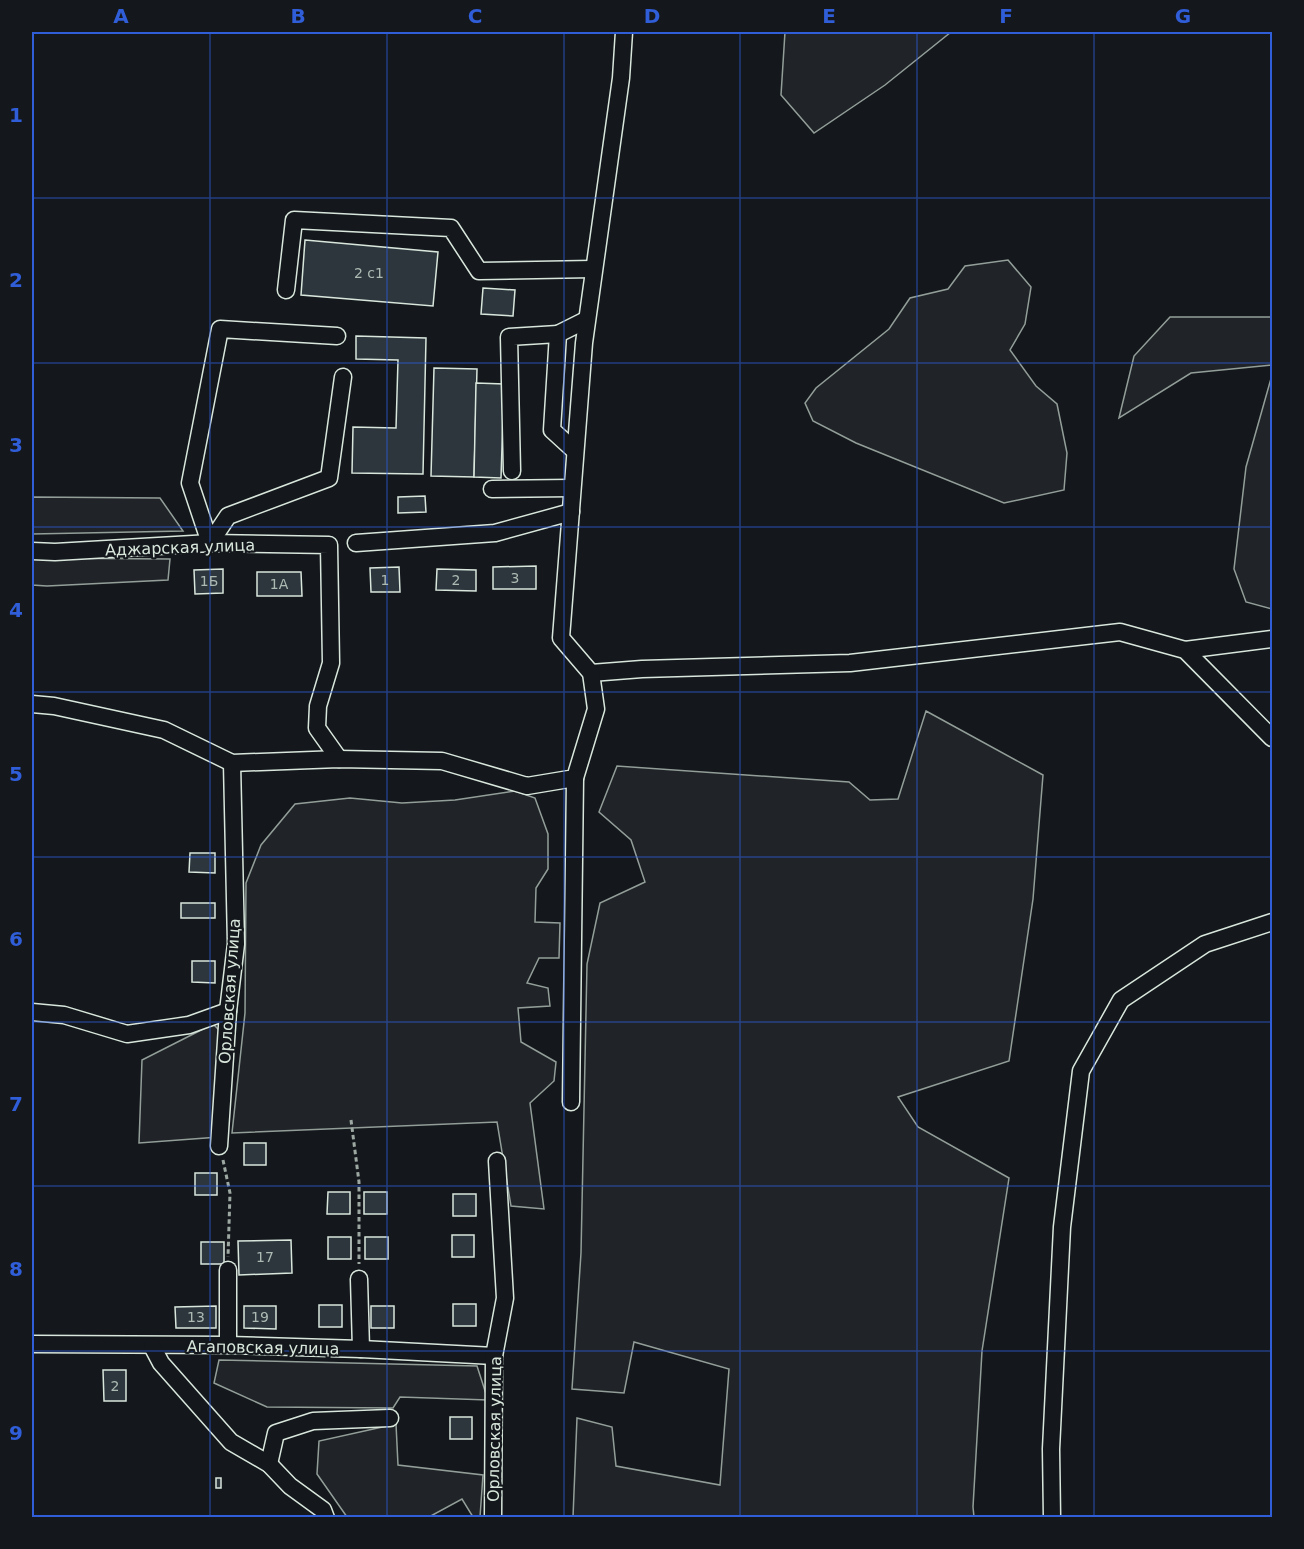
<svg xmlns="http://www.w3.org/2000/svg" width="1304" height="1549" font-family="'DejaVu Sans',sans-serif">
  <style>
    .green { fill: #202428; stroke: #939e99; stroke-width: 1.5 }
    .building { fill: #2c363c; stroke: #d8e6dc; stroke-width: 1.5 }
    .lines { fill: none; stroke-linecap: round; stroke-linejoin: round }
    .minor-casing { stroke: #d8e6dc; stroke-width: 19 }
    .path { stroke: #9da8a2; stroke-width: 3; stroke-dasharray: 4.5 3; stroke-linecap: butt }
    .minor { stroke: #14181c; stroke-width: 16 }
    .grid { fill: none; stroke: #305dd8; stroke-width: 1.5; stroke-opacity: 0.55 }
    .labels { text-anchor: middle; stroke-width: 4.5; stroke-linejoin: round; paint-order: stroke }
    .number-label { font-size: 14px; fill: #adbab4 }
    .street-label { font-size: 16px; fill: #d8e6dc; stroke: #14181c }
    .neatline { fill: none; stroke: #305dd8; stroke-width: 2 }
    .grid-label { font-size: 20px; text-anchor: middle; font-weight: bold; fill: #305dd8 }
  </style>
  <rect width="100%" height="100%" fill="#14181c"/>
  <g class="green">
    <polygon points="785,32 951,32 885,85 814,133 781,95"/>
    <polygon points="1008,260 1031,287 1025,324 1010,350 1036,386 1057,404 1067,453 1064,490 1004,503 856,443 813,421 805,403 816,388 889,329 910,298 948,289 965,266"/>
    <polygon points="1170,317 1272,317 1272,365 1191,373 1119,418 1134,356"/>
    <polygon points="1272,375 1272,609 1246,602 1234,569 1246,467"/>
    <polygon points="32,497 160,498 183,531 32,534"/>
    <polygon points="32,558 170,559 168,580 47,586 32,585"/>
    <polygon points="926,711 1043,775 1033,899 1009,1061 898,1097 918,1127 1009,1178 982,1351 973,1507 974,1517 573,1517 577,1418 612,1427 616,1466 720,1485 729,1369 634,1342 624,1393 572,1389 581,1253 587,964 600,903 645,882 631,840 599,812 617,766 849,782 870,800 898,799"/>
    <polygon points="515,791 535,798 548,834 548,869 536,888 535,922 560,923 559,958 539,958 527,983 548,988 550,1006 518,1008 521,1042 556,1062 554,1081 530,1103 544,1209 511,1206 497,1122 232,1133 245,1013 246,883 261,845 295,804 350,798 402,803 455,800"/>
    <polygon points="213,1024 222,1033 219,1137 139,1143 142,1060"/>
    <polygon points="219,1360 477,1366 488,1400 400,1397 393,1408 267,1407 214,1383"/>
    <polygon points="396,1424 398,1465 483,1475 480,1517 473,1517 462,1499 429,1517 347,1517 317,1474 319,1441"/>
  </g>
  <g class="building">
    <polygon points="305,240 438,252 433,306 301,295"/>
    <polygon points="483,288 515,290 513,316 481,314"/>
    <polygon points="356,336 426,338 423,474 352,473 353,427 396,428 398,360 356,359"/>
    <polygon points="434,368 477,369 474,477 431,476"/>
    <polygon points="476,383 504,384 501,478 474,477"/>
    <polygon points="425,496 426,512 398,513 398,497"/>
    <polygon points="536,566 536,589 493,589 493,567"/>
    <polygon points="399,567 400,592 371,592 370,568"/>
    <polygon points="223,569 223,593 195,594 194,570"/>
    <polygon points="437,569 476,570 476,591 436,590"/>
    <polygon points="257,572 301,572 302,596 257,596"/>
    <polygon points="190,853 215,853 215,873 189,872"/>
    <rect x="181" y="903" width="34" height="15"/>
    <polygon points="192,961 215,961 215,983 192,982"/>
    <rect x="244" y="1143" width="22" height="22"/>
    <rect x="195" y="1173" width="22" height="22"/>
    <polygon points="328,1192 350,1192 350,1214 327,1214"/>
    <rect x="364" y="1192" width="23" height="22"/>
    <rect x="453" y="1194" width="23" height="22"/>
    <rect x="452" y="1235" width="22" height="22"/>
    <rect x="328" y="1237" width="23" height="22"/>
    <rect x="365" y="1237" width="23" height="22"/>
    <polygon points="291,1240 292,1273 239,1275 238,1241"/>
    <rect x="201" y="1242" width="23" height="22"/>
    <rect x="453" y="1304" width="23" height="22"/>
    <rect x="319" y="1305" width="23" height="22"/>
    <polygon points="216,1306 216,1328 176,1328 175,1307"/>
    <polygon points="244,1306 276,1306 276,1329 244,1328"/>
    <rect x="371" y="1306" width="23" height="22"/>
    <polygon points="103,1370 126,1370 126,1401 104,1401"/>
    <rect x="450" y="1417" width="22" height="22"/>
    <rect x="216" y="1478" width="5" height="10"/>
  </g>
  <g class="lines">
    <defs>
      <g id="minor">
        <polyline points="286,290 294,220 451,228 479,271 593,269"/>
        <polyline points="337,336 220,329 190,483 210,543 228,516 329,478 343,377"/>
        <polyline points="575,451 552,430 558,334 586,320"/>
        <polyline points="512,471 509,337 558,334"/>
        <polyline points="492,489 572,488"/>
        <polyline points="356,543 495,533 571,512"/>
        <polyline points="32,551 55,552 210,543 329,545 331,663 318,706 317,728 339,759"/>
        <polyline points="1185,650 1272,639"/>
        <polyline points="591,673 642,669 850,663 1120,632 1185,650 1272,738"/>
        <polyline points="32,704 54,706 164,730 232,763 339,759 442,761 527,786 575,778 596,709 591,673 561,638 584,343 621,78 624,32"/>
        <polyline points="32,1012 64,1015 127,1034 189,1025 228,1011"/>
        <polyline points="571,1102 575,778"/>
        <polyline points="219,1146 228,1011 236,944 232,763"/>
        <polyline points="228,1270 228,1345"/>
        <polyline points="359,1279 361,1349"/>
        <polyline points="32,1344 228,1345 361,1349 494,1356"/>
        <polyline points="152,1346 161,1363 231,1442 269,1464 290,1486 323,1510 326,1518"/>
        <polyline points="269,1464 276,1433 313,1421 390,1418"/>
        <polyline points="493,1518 494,1356 505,1298 497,1161"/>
        <polyline points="1052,1518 1051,1449 1062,1227 1081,1071 1121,1000 1205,944 1272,922"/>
      </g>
    </defs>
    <use href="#minor" class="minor-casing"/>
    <g class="path">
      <polyline points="351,1120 359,1182 359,1264"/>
      <polyline points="223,1160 230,1193 228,1257"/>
    </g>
    <use href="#minor" class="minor"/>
  </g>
  <path class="grid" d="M210,32V1518M387,32V1518M564,32V1518M740,32V1518M917,32V1518M1094,32V1518M32,198H1272M32,363H1272M32,527H1272M32,692H1272M32,857H1272M32,1022H1272M32,1186H1272M32,1351H1272"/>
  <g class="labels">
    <g class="number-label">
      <text x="369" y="278">2 с1</text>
      <text x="515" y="583">3</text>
      <text x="385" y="585">1</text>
      <text x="456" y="585">2</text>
      <text x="209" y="586">1Б</text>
      <text x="279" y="589">1А</text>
      <text x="265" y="1262">17</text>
      <text x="196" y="1322">13</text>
      <text x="260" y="1322">19</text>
      <text x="115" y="1391">2</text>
    </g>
    <g class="street-label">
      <text transform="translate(180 547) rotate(-2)" y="6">Аджарская улица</text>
      <text transform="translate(229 991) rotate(-86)" y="6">Орловская улица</text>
      <text transform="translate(263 1347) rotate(1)" y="6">Агаповская улица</text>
      <text transform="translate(494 1429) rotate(-89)" y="6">Орловская улица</text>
    </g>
  </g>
  <rect width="1304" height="1549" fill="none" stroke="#14181c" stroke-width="66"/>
  <rect x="33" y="33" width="1238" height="1483" class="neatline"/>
  <g class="grid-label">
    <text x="121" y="23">A</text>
    <text x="298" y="23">B</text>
    <text x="475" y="23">C</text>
    <text x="652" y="23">D</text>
    <text x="829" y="23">E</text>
    <text x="1006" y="23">F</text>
    <text x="1183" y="23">G</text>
    <text x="16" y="122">1</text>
    <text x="16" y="287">2</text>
    <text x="16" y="452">3</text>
    <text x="16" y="617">4</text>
    <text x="16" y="781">5</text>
    <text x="16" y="946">6</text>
    <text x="16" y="1111">7</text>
    <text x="16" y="1276">8</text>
    <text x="16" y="1440">9</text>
  </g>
</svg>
